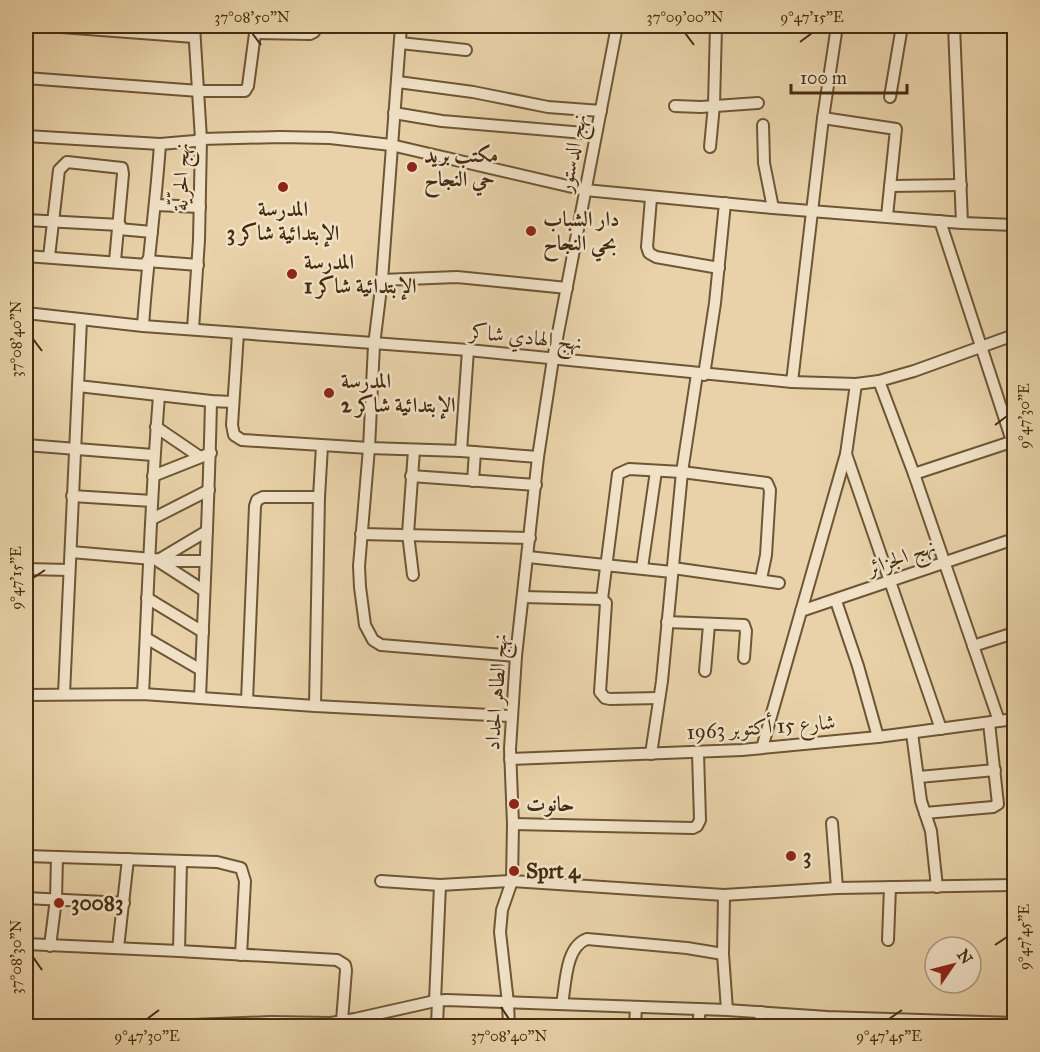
<svg xmlns="http://www.w3.org/2000/svg" width="1040" height="1052" font-family="'IM FELL Great Primer',Amiri,serif">
  <style>
    .lines { fill: none; stroke-linecap: round; stroke-linejoin: round }
    .minor-casing { stroke: #6d5636; stroke-width: 14 }
    .minor { stroke: #f1e2c7; stroke-width: 10 }
    .ticks { fill: none; stroke: #442c10; stroke-width: 2 }
    .poi-dot { fill: #8f2418; stroke: #f1e2c7; stroke-width: 2 }
    .labels { text-anchor: middle; stroke-width: 5; stroke-linejoin: round; paint-order: stroke }
    .street-label { font-size: 21px; fill: #442c10; stroke: #f1e2c7 }
    .poi-label { font-size: 21px; font-weight: bold; fill: #442c10; stroke: #f1e2c7; text-anchor: start }
    .neatline { fill: none; stroke: #442c10; stroke-width: 2 }
    .ticks-label { font-size: 15px; text-anchor: middle; fill: #442c10 }
  </style>
  <rect width="100%" height="100%" fill="#e9d2a9"/>
  <filter id="stains"><feTurbulence type="fractalNoise" baseFrequency=".00333" numOctaves="4"/><feColorMatrix values="0 0 0 0 .2 0 0 0 0 .09 0 0 0 0 .02 0 0 0 .5 -.17"/></filter>
  <radialGradient id="worn" r=".72"><stop offset=".6" stop-color="#630" stop-opacity="0"/><stop offset="1" stop-color="#630" stop-opacity=".3"/></radialGradient>
  <g class="lines">
    <defs>
      <g id="minor">
        <polyline points="48,26 194,37"/>
        <polyline points="401,26 382,280 374,345 369,448 359,566 360,587 365,625 373,640 381,645 516,656"/>
        <polyline points="954,26 962,223"/>
        <polyline points="256,33 310,34 314,32 317,26"/>
        <polyline points="400,43 466,50"/>
        <polyline points="26,78 199,91 245,91 248,86 256,26"/>
        <polyline points="1014,79 1014,86"/>
        <polyline points="398,82 473,92 548,107 601,111"/>
        <polyline points="890,97 902,26"/>
        <polyline points="675,106 701,107 758,103"/>
        <polyline points="394,113 442,121 596,134"/>
        <polyline points="823,118 896,129 887,216"/>
        <polyline points="763,125 764,163 773,208"/>
        <polyline points="26,136 160,144 195,141 201,139 280,137 330,138 391,145 585,190 773,208 962,223 1014,225"/>
        <polyline points="710,147 714,105 716,26"/>
        <polyline points="890,186 961,185"/>
        <polyline points="651,198 647,247 649,253 656,257 719,268"/>
        <polyline points="156,205 200,207"/>
        <polyline points="26,220 120,225"/>
        <polyline points="940,221 1014,447"/>
        <polyline points="119,229 152,232"/>
        <polyline points="26,256 147,265"/>
        <polyline points="49,257 59,170 67,162 122,168 123,174 115,261"/>
        <polyline points="147,261 198,265"/>
        <polyline points="382,280 457,277 567,288"/>
        <polyline points="26,313 143,326 468,350 792,382 856,384 879,381 914,371 1014,335"/>
        <path d="M143,326C147,265 156,205 160,144"/>
        <polyline points="193,329 199,240 201,139 194,26"/>
        <polyline points="238,333 232,425 234,435 242,440 369,448 461,451 538,457"/>
        <polyline points="704,375 715,303 725,203"/>
        <polyline points="879,381 914,474 999,721"/>
        <polyline points="792,382 823,118 837,26"/>
        <polyline points="78,386 211,401 233,402"/>
        <polyline points="156,427 200,457"/>
        <polyline points="26,445 153,455"/>
        <polyline points="461,451 468,350"/>
        <polyline points="846,454 941,729"/>
        <polyline points="914,474 1014,441"/>
        <polyline points="153,476 211,453"/>
        <polyline points="411,476 536,485"/>
        <polyline points="473,481 475,452"/>
        <polyline points="72,496 152,501"/>
        <polyline points="152,519 209,490"/>
        <polyline points="361,534 530,538"/>
        <polyline points="71,552 176,561 205,561"/>
        <polyline points="528,557 672,572"/>
        <polyline points="160,559 207,531"/>
        <polyline points="158,561 203,590"/>
        <polyline points="642,568 656,471"/>
        <polyline points="673,568 779,583"/>
        <polyline points="26,569 69,570"/>
        <polyline points="413,575 408,534 414,450"/>
        <polyline points="523,597 602,599"/>
        <polyline points="147,598 203,632"/>
        <polyline points="836,601 858,666 878,737"/>
        <polyline points="801,611 1014,539"/>
        <polyline points="667,622 744,625 746,631 744,658"/>
        <polyline points="146,638 201,670"/>
        <polyline points="973,646 1014,633"/>
        <polyline points="705,671 709,625"/>
        <polyline points="64,694 81,320"/>
        <path d="M143,694C148,594 151,495 159,396"/>
        <polyline points="26,695 143,694 315,706 512,716"/>
        <path d="M200,698C204,599 209,500 211,401"/>
        <polyline points="659,698 610,699 605,698 600,692 606,603 602,599 618,474 629,469 682,472 767,483 770,490 766,555 761,579"/>
        <polyline points="247,701 255,506 257,500 263,497 319,497"/>
        <polyline points="315,706 319,497 322,446"/>
        <polyline points="912,733 921,801 931,831 937,887"/>
        <polyline points="762,748 846,454 856,384"/>
        <polyline points="651,754 662,681 682,472 697,374"/>
        <polyline points="510,759 742,750 878,737 1014,719"/>
        <polyline points="919,777 995,770"/>
        <polyline points="925,813 993,807 998,804 989,723"/>
        <polyline points="832,823 837,888"/>
        <polyline points="513,824 693,828 697,826 700,820 698,753"/>
        <polyline points="26,856 217,862 241,868 245,881 241,955"/>
        <polyline points="381,881 440,885 512,881 724,895 837,888 1014,885"/>
        <polyline points="724,895 723,954 727,1010"/>
        <polyline points="26,898 124,903"/>
        <polyline points="888,940 890,887"/>
        <polyline points="26,944 179,951 337,960 345,965 346,970 342,1021"/>
        <polyline points="50,946 56,899 57,857"/>
        <polyline points="118,948 128,859"/>
        <polyline points="179,951 181,861"/>
        <polyline points="435,1001 440,885"/>
        <path d="M562,1004C566,984 565,947 587,939L687,948L723,954"/>
        <polyline points="166,1026 271,1022 331,1023 355,1019 435,1001 446,1000 727,1010 827,1017 1014,1023"/>
        <polyline points="437,1026 438,1000"/>
        <polyline points="509,1026 508,1003 500,932 502,910 512,881 513,824 510,749 516,656 538,457 553,359 617,26"/>
        <polyline points="635,1026 636,1007"/>
        <polyline points="698,1026 700,1009"/>
        <polyline points="760,1026 761,1012"/>
      </g>
    </defs>
    <use href="#minor" class="minor-casing"/>
    <use href="#minor" class="minor"/>
  </g>
  <path class="ticks" d="M252,33L261,45M685,33L694,45M800,42L812,33M33,339L42,351M995,425L1007,416M33,578L45,570M995,945L1007,937M33,957L42,970M501,1007L509,1019M147,1019L159,1010M889,1019L902,1010"/>
  <g class="poi-dot">
    <circle cx="412" cy="167" r="6"/>
    <circle cx="283" cy="187" r="6"/>
    <circle cx="531" cy="231" r="6"/>
    <circle cx="292" cy="274" r="6"/>
    <circle cx="329" cy="393" r="6"/>
    <circle cx="514" cy="804" r="6"/>
    <circle cx="791" cy="856" r="6"/>
    <circle cx="514" cy="871" r="6"/>
    <circle cx="59" cy="903" r="6"/>
  </g>
  <g class="labels">
    <g class="street-label">
      <text transform="translate(572 153) rotate(-79)" y="7">نهج الدستور</text>
      <text transform="translate(181 177) rotate(-89)" y="7">نهج الحرّيّة</text>
      <text transform="translate(526 337) rotate(6)" y="7">نهج الهادي شاكر</text>
      <text transform="translate(901 557) rotate(-20)" y="7">نهج الجزائر</text>
      <text transform="translate(496 692) rotate(-86)" y="7">نهج الطاهر الحداد</text>
      <text transform="translate(761 727) rotate(-4)" y="7">شارع 15 أكتوبر 1963</text>
    </g>
    <g class="poi-label">
      <text x="424" y="162">مكتب بريد<tspan x="424" dy="24">حي النجاح</tspan></text>
      <text x="283" y="216" text-anchor="middle">المدرسة<tspan x="283" dy="24">الإبتدائية شاكر 3</tspan></text>
      <text x="543" y="226">دار الشباب<tspan x="543" dy="24">بحي النجاح</tspan></text>
      <text x="304" y="269">المدرسة<tspan x="304" dy="24">الإبتدائية شاكر 1</tspan></text>
      <text x="341" y="388">المدرسة<tspan x="341" dy="24">الإبتدائية شاكر 2</tspan></text>
      <text x="526" y="811">حانوت</text>
      <text x="803" y="863">3</text>
      <text x="526" y="878">Sprt 4</text>
      <text x="71" y="910">30083</text>
    </g>
  </g>
  <rect width="1040" height="1052" fill="none" stroke="#e9d2a9" stroke-width="66"/>
  <g transform="translate(953 965) rotate(55)"><circle r="28" fill="#f1e2c7" stroke="#ac997e" stroke-width="1.5"/>
  <path d="M0-4.5L10 22L0 15L-10 22Z" fill="#8f2418"/>
  <text y="-9" font-size="16" font-weight="bold" text-anchor="middle" fill="#442c10">N</text>
  </g>
  <path d="M791 84v9h116v-9" fill="none" stroke="#442c10" stroke-width="3"/>
  <text x="800" y="84" font-size="18" fill="#442c10" stroke="#f1e2c7" stroke-width="4.5" paint-order="stroke">100 m</text>
  <rect x="33" y="33" width="974" height="986" class="neatline"/>
  <g class="ticks-label">
    <text x="252" y="22">37°08'50"N</text>
    <text x="685" y="22">37°09'00"N</text>
    <text x="812" y="22">9°47'15"E</text>
    <text transform="translate(16 339) rotate(-90)" y="5">37°08'40"N</text>
    <text transform="translate(1024 416) rotate(-90)" y="5">9°47'30"E</text>
    <text transform="translate(16 578) rotate(-90)" y="5">9°47'15"E</text>
    <text transform="translate(1024 937) rotate(-90)" y="5">9°47'45"E</text>
    <text transform="translate(16 957) rotate(-90)" y="5">37°08'30"N</text>
    <text x="147" y="1041">9°47'30"E</text>
    <text x="509" y="1041">37°08'40"N</text>
    <text x="889" y="1041">9°47'45"E</text>
  </g>
  <rect width="100%" height="100%" filter="url(#stains)"/>
  <rect width="100%" height="100%" fill="url(#worn)"/>
</svg>
